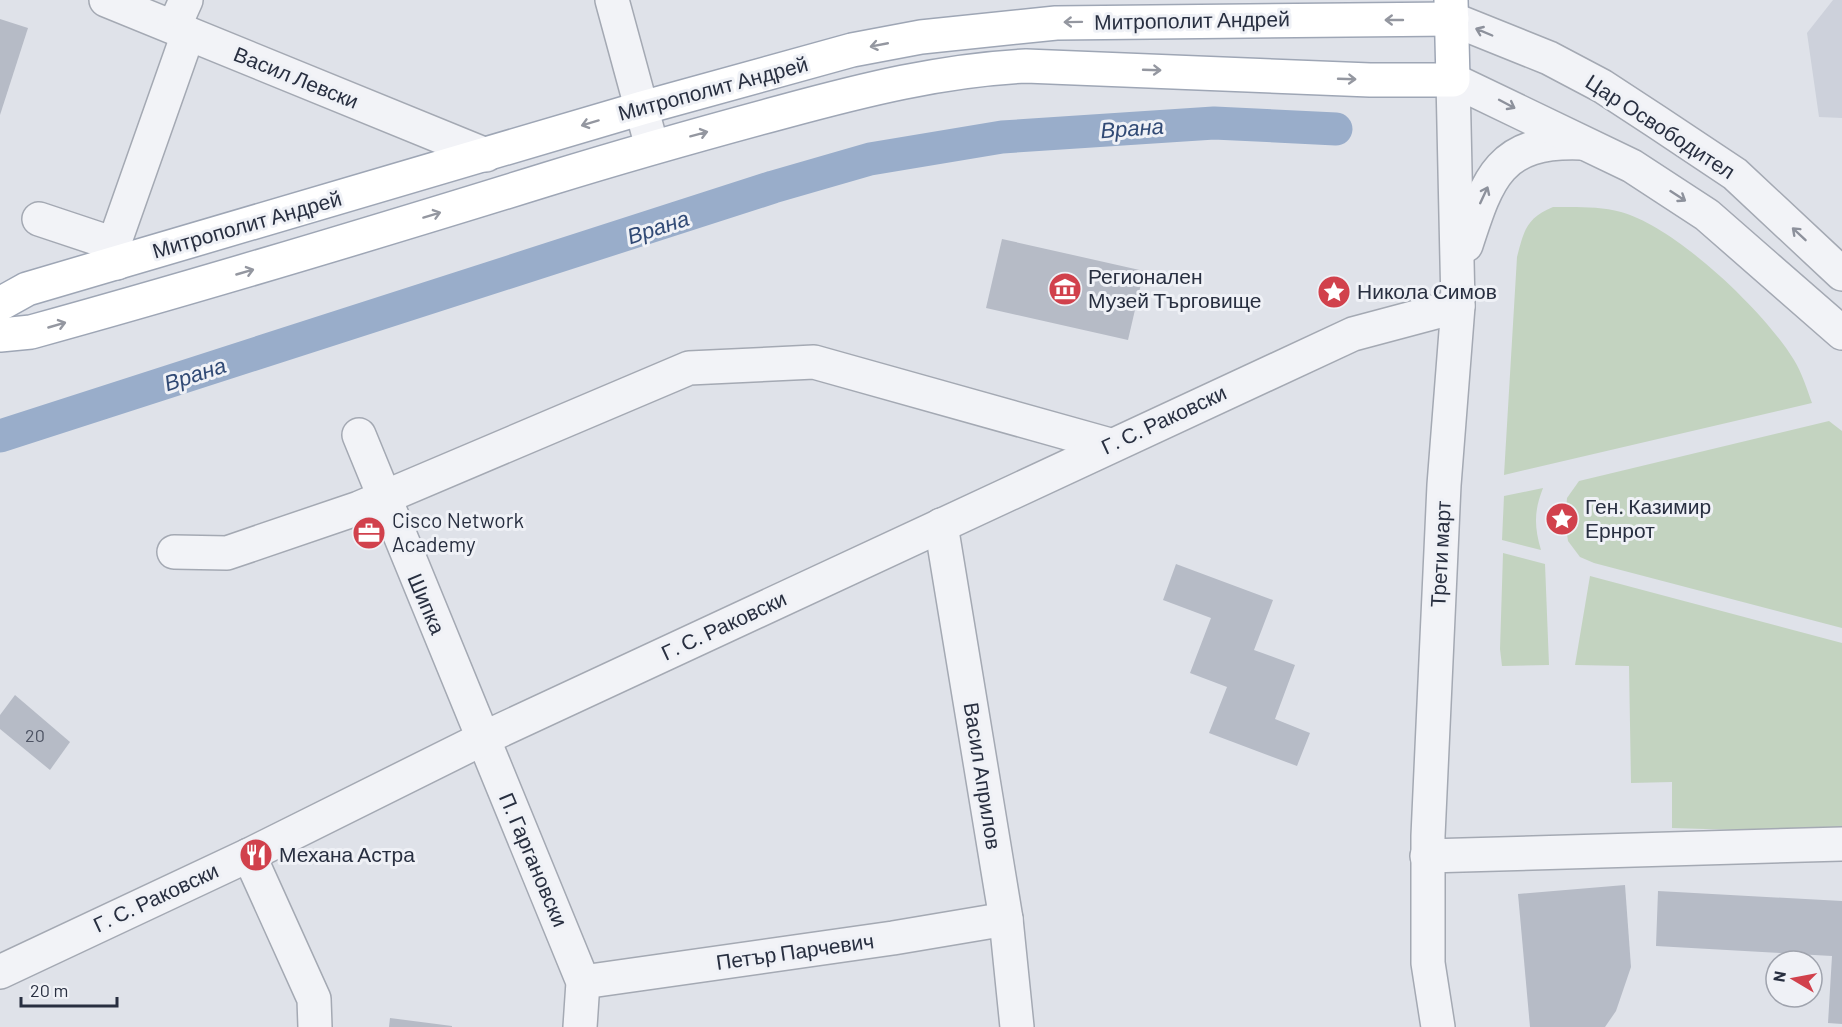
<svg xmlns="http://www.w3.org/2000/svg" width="1842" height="1027" font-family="Barlow,sans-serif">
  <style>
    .built { fill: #cdd1db }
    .green { fill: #c3d3c0 }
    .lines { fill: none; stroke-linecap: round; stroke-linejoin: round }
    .canal { stroke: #99adca; stroke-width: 33 }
    .building { fill: #b6bbc6 }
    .minor-casing { stroke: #a4a9b3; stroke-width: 36 }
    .major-casing { stroke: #9ea6b5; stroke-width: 36 }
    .minor { stroke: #f2f3f7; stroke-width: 33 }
    .major { stroke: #fff; stroke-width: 33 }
    .oneway { stroke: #9497a0 }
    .oneway2 { stroke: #8d919c }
    .labels { text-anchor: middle; stroke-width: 6; stroke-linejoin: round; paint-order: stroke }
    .number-label { font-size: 18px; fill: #4c5262 }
    .street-label { font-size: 21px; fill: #282f40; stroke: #eff1f6 }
    .poi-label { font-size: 21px; fill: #282f40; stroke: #eff1f6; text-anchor: start }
    .water-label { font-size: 22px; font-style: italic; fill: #314a75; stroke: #eff1f6 }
  </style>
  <rect width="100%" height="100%" fill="#dfe2e9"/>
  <polygon class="built" points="1833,0 1842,0 1842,118 1819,117 1807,33"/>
  <g class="green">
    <path d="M1553,207C1575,207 1599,206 1621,212C1676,227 1765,312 1794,360C1802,373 1807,389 1812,403L1504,475L1517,257C1524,231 1526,218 1553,207Z"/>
    <polygon points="1829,421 1842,431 1842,628 1594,563 1580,557 1568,541 1565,520 1567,498 1579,481"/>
    <path d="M1543,488C1534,511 1534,526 1541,550L1502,540L1504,496Z"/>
    <polygon points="1503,553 1545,564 1549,665 1502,666 1500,649"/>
    <polygon points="1590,576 1842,643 1842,833 1672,828 1672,782 1631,783 1629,666 1575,665"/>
  </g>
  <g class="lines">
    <polyline class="canal" points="0,436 773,187 870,159 1002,137 1214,123 1336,129"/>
  </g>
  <g class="building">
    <polygon points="0,19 28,28 0,115"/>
    <polygon points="1002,239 1144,271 1128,340 986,308"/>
    <polygon points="1176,564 1273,600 1254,650 1295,665 1275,719 1310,733 1297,766 1209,733 1227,687 1190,673 1211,618 1163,600"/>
    <polygon points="15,695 70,742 50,770 0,729 0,715"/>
    <polygon points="1625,885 1631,967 1616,1011 1605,1027 1530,1027 1518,894"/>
    <polygon points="1658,891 1842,901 1842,1024 1828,1023 1832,956 1656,946"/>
    <polygon points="390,1018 452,1026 452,1027 389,1027"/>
  </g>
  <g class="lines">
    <defs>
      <g id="minor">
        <polyline points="106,0 486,155"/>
        <polyline points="612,0 652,147"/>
        <polyline points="1452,19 1549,58 1602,86 1657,122 1735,174 1842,274"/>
        <polyline points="174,27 186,0"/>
        <polyline points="39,219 114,244 117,263"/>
        <polyline points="114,244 188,34"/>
        <path d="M1466,245C1488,177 1500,140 1581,143"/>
        <polyline points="359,435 583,982 580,1027"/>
        <polyline points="941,525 1006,919 1017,1027"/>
        <polyline points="174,552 227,553 359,508 689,368 814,362 1110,445"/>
        <polyline points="249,855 314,999 315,1027"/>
        <polyline points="1427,856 1842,844"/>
        <polyline points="0,972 249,855 482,739 1353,334 1458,306"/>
        <polyline points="583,982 893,938 1006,919"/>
        <polyline points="1438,1027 1428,963 1428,836 1444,485 1458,306 1453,80 1632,166 1707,215 1842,333"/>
      </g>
      <g id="major">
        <polyline points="0,304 27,289 642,108 852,50 921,37 1056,23 1452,19"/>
        <path d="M0,335L31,332C205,284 377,232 548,179C626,155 704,133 782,112C863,90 942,70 1026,66L1370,80H1453L1451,0"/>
      </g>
    </defs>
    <use href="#minor" class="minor-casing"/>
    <use href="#major" class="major-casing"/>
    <use href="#minor" class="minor"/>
    <use href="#major" class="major"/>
  </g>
  <defs><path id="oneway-shaft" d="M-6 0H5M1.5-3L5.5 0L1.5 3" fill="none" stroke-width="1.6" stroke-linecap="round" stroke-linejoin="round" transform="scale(1.5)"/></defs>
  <g class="oneway">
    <use href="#oneway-shaft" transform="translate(1394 20) rotate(180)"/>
    <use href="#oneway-shaft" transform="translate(1073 22) rotate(179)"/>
    <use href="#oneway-shaft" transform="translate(879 45) rotate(169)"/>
    <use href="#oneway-shaft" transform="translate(1152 70) rotate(2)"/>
    <use href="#oneway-shaft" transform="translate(1347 79) rotate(2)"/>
    <use href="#oneway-shaft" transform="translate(590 123) rotate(163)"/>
    <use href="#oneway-shaft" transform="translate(699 134) rotate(-15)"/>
    <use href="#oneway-shaft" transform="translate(432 215) rotate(-17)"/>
    <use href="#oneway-shaft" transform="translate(245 272) rotate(-16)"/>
    <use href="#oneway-shaft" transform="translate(57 325) rotate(-16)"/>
  </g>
  <g class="oneway2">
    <use href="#oneway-shaft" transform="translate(1484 32) rotate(-157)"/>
    <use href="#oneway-shaft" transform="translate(1507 104) rotate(28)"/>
    <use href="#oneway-shaft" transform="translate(1484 195) rotate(-65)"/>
    <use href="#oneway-shaft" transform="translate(1678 196) rotate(33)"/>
    <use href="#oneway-shaft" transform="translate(1799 234) rotate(-137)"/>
  </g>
  <defs>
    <symbol id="museum-disc" viewBox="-11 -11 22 22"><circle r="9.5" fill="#d1414c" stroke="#eff1f6"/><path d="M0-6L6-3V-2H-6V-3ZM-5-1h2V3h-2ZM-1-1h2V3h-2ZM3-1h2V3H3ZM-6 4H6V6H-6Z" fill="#fff"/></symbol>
    <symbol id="sight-disc" viewBox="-11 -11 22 22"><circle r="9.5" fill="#d1414c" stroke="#eff1f6"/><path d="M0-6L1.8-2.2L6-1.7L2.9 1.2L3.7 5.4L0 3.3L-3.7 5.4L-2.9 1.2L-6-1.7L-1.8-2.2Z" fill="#fff"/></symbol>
    <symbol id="office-disc" viewBox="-11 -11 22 22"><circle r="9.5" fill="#d1414c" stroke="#eff1f6"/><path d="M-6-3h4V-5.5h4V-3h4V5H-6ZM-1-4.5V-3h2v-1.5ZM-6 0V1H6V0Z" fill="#fff"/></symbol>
    <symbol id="restaurant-disc" viewBox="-11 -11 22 22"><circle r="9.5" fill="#d1414c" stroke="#eff1f6"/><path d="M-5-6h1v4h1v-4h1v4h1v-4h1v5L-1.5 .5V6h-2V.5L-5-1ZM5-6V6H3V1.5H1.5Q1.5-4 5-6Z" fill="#fff"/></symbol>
  </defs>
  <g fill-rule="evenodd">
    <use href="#museum-disc" x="1046" y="270" width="38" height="38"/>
    <use href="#sight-disc" x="1315" y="273" width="38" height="38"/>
    <use href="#sight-disc" x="1543" y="500" width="38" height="38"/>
    <use href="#office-disc" x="350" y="514" width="38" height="38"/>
    <use href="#restaurant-disc" x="237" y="836" width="38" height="38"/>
  </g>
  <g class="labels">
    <g class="number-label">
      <text x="35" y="742">20</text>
    </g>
    <g class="street-label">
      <text transform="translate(1192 21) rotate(-1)" y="7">Митрополит Андрей</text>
      <text transform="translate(296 78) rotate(22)" y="7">Васил Левски</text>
      <text transform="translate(713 89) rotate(-15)" y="7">Митрополит Андрей</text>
      <text transform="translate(1660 127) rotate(33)" y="7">Цар Освободител</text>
      <text transform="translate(247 225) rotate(-16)" y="7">Митрополит Андрей</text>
      <text transform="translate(1164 420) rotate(-25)" y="7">Г. С. Раковски</text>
      <text transform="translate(1441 554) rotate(-87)" y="7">Трети март</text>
      <text transform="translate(426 604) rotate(67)" y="7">Шипка</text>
      <text transform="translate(724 626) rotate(-25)" y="7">Г. С. Раковски</text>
      <text transform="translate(982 776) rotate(81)" y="7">Васил Априлов</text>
      <text transform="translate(533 860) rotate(67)" y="7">П. Гаргановски</text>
      <text transform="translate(156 898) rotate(-25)" y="7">Г. С. Раковски</text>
      <text transform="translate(795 952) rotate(-8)" y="7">Петър Парчевич</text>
    </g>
    <g class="poi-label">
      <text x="1088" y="284">Регионален<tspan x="1088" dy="24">Музей Търговище</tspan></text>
      <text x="1357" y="299">Никола Симов</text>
      <text x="1585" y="514">Ген. Казимир<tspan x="1585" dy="24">Ернрот</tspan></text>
      <text x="392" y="528">Cisco Network<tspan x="392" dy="24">Academy</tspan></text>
      <text x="279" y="862">Механа Астра</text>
    </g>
    <g class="water-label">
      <text transform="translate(1132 128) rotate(-4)" y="8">Врана</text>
      <text transform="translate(658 227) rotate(-18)" y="8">Врана</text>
      <text transform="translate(195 374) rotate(-18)" y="8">Врана</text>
    </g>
  </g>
  <g transform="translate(1794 979) rotate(280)"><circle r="28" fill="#eff1f6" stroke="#9fa3ad" stroke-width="1.5"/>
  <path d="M0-4.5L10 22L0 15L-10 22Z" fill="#d1414c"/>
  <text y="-9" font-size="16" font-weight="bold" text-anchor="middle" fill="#282f40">N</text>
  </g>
  <path d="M21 997v9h96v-9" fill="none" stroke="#282f40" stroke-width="3"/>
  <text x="30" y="997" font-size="18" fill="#282f40" stroke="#eff1f6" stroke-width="4.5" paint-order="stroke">20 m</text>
</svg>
